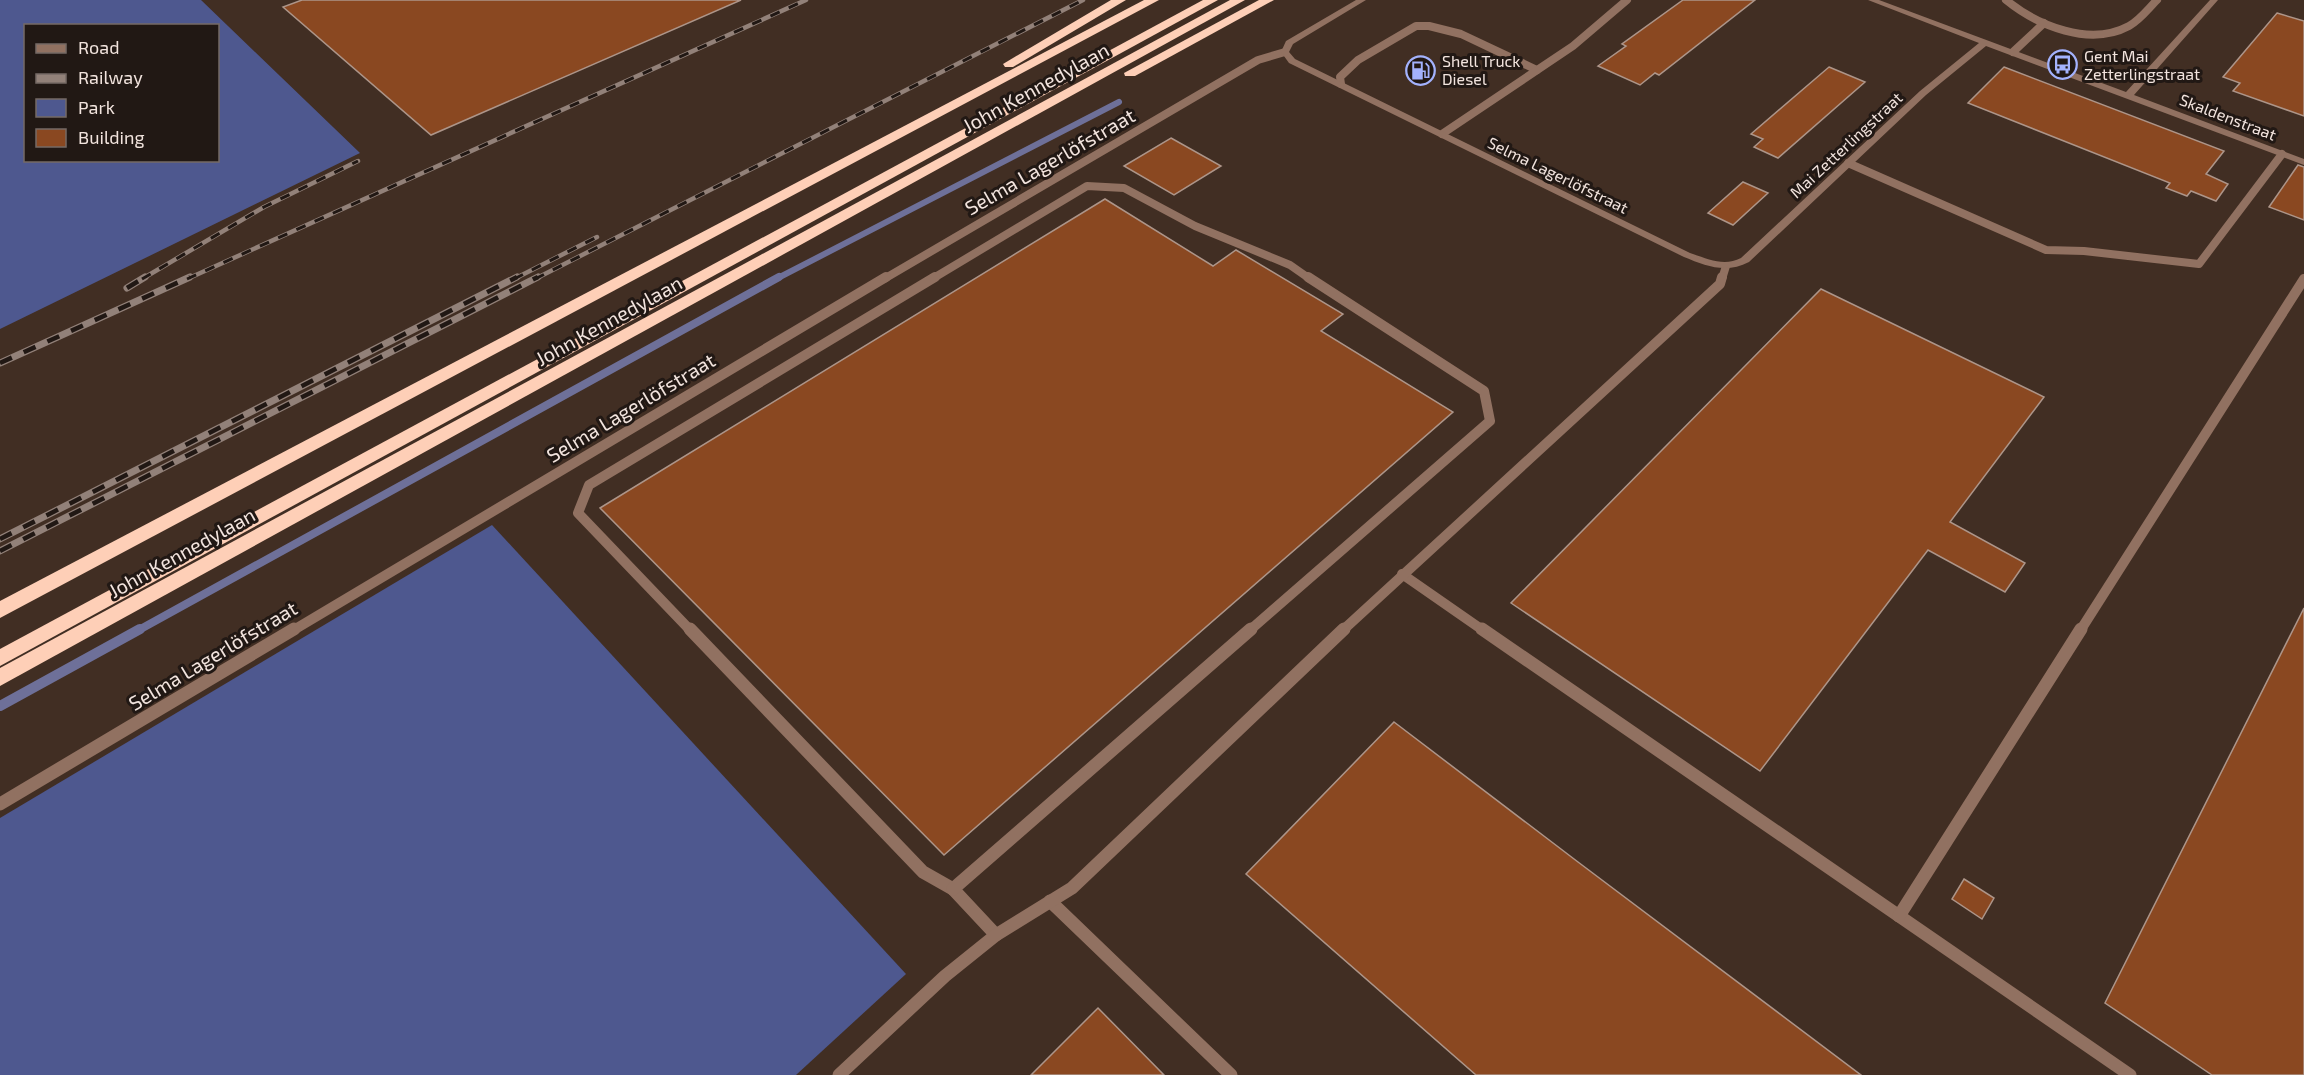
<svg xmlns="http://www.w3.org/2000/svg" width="2304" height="1075" font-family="'Exo 2',sans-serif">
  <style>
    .green { fill: #4e588f; fill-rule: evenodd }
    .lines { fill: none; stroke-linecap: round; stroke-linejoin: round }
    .stream-far2 { stroke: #6e7099; stroke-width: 6 }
    .stream-far1 { stroke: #6e7099; stroke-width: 8 }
    .stream { stroke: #6e7099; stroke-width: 10 }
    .building { fill: #8a4821; stroke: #ad9589; stroke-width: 1.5 }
    .lane-far2 { stroke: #917161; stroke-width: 8 }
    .lane-far1 { stroke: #917161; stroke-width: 10 }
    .lane { stroke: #917161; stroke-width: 13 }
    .street { fill: #917161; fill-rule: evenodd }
    .highway { fill: #fecfb7; fill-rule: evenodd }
    .rail-far1-casing { stroke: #928179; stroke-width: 4.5 }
    .rail-casing { stroke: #928179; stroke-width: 7 }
    .rail-far1 { stroke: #211814; stroke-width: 3; stroke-dasharray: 10; stroke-linecap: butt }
    .rail { stroke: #211814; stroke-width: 4.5; stroke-dasharray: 13; stroke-linecap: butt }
    .labels { text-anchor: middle; stroke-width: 6; stroke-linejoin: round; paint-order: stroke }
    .far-poi-label { font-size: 16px; fill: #f2e4de; stroke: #211814; text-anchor: start }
    .far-street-label { font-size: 16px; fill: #f2e4de; stroke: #211814 }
    .street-label { font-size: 20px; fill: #f2e4de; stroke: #211814 }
  </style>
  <rect width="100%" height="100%" fill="#412e23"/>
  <g class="green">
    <path d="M0,0H201L360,153L0,329ZM26,26H218V160H26Z"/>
    <polygon points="492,525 906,974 796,1075 0,1075 0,818"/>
  </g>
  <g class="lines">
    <polyline class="stream-far2" points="776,279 1119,102"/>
    <polyline class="stream-far1" points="137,631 779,277"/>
    <polyline class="stream" points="0,706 140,629"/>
  </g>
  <g class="building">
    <polygon points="302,0 741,0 431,135 283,7"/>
    <polygon points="1683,0 1755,0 1659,75 1655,73 1640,85 1598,66 1626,46 1622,44"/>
    <polygon points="2277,13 2304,21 2304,116 2233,91 2240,83 2223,77"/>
    <polygon points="1829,67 1865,82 1778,158 1754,147 1763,139 1751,134"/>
    <polygon points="2004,67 2224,151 2206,174 2228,184 2216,201 2191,191 2187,196 2166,188 2170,183 1968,103"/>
    <polygon points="1171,138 1221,166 1174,195 1124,166"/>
    <polygon points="2298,165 2304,167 2304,220 2269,207"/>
    <polygon points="1743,182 1768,193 1733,225 1708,213"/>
    <polygon points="1105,199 1213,266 1236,250 1343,314 1321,331 1453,412 944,855 600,508"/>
    <polygon points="1821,289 2044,397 1950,522 2025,563 2005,592 1928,550 1760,771 1511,603"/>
    <polygon points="2304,608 2304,1075 2212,1075 2105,1003"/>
    <polygon points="1394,722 1578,862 1861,1075 1476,1075 1246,874"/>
    <polygon points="1964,879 1994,898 1982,919 1952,899"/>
    <polygon points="1098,1008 1164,1075 1031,1075"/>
  </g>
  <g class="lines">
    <g class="lane-far2">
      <path d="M2006,0C2038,26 2090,47 2129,26C2140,20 2148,9 2157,0"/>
      <polyline points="2013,52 2044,23"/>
      <polyline points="1341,84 1340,77 1358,60 1416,26 1429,26 1461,34 1537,70"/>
      <polyline points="1442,134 1573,46 1627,0"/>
      <polyline points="1848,163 2046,250 2084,251 2199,264 2282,154"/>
      <polyline points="884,279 1258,60 1285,52"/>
      <polyline points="932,279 1087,186 1124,188 1195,226 1290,265 1310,279"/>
      <polyline points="1722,279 1726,266"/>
    </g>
    <g class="lane-far1">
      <polyline points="1402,574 1484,631"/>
      <polyline points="292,631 886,277"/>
      <polyline points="691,631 578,513 589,485 935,277"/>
      <polyline points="1249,631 1490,421 1484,391 1308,277"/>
      <polyline points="1342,631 1720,284 1722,277"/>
      <polyline points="2080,631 2304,279"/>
    </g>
    <g class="lane">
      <polyline points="690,629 923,872 953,889"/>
      <polyline points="1482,629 2130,1075"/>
      <polyline points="0,804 294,629"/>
      <polyline points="953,889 996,935"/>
      <polyline points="953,889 1251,629"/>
      <polyline points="1050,901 1231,1075"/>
      <polyline points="1899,916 2081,629"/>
      <polyline points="839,1075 945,976 996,935 1072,888 1344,629"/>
    </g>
    <path class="street" d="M1356,0H1366L1293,44L1289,52L1295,59L1690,253C1708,259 1724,267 1741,258L1920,91L1979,43L1868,0H1879L2126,92L2210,0H2218L2134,95L2304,159V165L1986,46L1926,95L1749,262C1726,274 1706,266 1684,257L1289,63L1281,52L1286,41Z"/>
    <g class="highway">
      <polygon points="1111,0 1126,0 1013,67 1005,67 1003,64"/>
      <polygon points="1144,0 1159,0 0,618 0,601"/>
      <polygon points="1203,0 1218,0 0,666 0,649"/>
      <polygon points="1230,0 1245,0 0,686 0,668"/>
      <polygon points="1259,0 1274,0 1135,76 1125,76 1124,73"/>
    </g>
    <defs>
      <g id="rail-far1">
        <polyline points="142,279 264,207 358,161"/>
        <polyline points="187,279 806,0"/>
        <polyline points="514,279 597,237"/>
        <polyline points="535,279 1083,0"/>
      </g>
      <g id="rail">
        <polyline points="127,288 145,277"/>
        <polyline points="0,363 190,277"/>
        <polyline points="0,539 517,277"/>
        <polyline points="0,551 538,277"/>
      </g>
    </defs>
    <use href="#rail-far1" class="rail-far1-casing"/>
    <use href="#rail" class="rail-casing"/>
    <use href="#rail-far1" class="rail-far1"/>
    <use href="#rail" class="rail"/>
  </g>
  <defs>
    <symbol id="bus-ring" viewBox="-11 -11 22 22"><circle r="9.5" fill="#211814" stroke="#a3b2fd" stroke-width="1.5"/><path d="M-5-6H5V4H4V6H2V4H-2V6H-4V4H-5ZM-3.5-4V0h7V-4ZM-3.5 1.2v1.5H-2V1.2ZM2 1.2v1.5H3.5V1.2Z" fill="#a3b2fd"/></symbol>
    <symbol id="fuel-ring" viewBox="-11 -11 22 22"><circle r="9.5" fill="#211814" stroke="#a3b2fd" stroke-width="1.5"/><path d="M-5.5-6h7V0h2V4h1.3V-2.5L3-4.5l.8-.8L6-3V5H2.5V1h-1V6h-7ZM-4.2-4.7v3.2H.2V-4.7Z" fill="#a3b2fd"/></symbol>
  </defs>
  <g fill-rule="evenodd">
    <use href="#bus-ring" x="2046" y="48" width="33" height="33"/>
    <use href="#fuel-ring" x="1404" y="54" width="33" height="33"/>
  </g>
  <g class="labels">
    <g class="far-poi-label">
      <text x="2084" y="62">Gent Mai<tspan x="2084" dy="18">Zetterlingstraat</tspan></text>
      <text x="1442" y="67">Shell Truck<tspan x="1442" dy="18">Diesel</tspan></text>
    </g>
    <g class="far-street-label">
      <text transform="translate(2228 117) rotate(21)" y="6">Skaldenstraat</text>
      <text transform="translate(1846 145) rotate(-43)" y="6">Mai Zetterlingstraat</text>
      <text transform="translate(1558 175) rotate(26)" y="6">Selma Lagerlöfstraat</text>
    </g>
    <g class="street-label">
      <text transform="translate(1036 88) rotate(-29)" y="7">John Kennedylaan</text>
      <text transform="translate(1050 162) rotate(-30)" y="7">Selma Lagerlöfstraat</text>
      <text transform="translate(609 321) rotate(-29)" y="7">John Kennedylaan</text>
      <text transform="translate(631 408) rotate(-31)" y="7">Selma Lagerlöfstraat</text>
      <text transform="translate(182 553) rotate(-29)" y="7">John Kennedylaan</text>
      <text transform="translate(213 656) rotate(-31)" y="7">Selma Lagerlöfstraat</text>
    </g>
  </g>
  <rect x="24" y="24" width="195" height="138" fill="#211814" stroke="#756a65" stroke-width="1.5"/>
  <rect x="36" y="44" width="30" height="9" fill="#917161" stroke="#756a65" stroke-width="1.5"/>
  <text x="78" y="54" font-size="18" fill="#f2e4de">Road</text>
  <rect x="36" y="74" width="30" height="9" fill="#928179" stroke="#756a65" stroke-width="1.5"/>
  <text x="78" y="84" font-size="18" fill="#f2e4de">Railway</text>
  <rect x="36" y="99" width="30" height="18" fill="#4e588f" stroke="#756a65" stroke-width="1.5"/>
  <text x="78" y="114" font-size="18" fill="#f2e4de">Park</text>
  <rect x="36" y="129" width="30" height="18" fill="#8a4821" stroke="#756a65" stroke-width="1.5"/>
  <text x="78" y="144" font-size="18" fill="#f2e4de">Building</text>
</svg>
